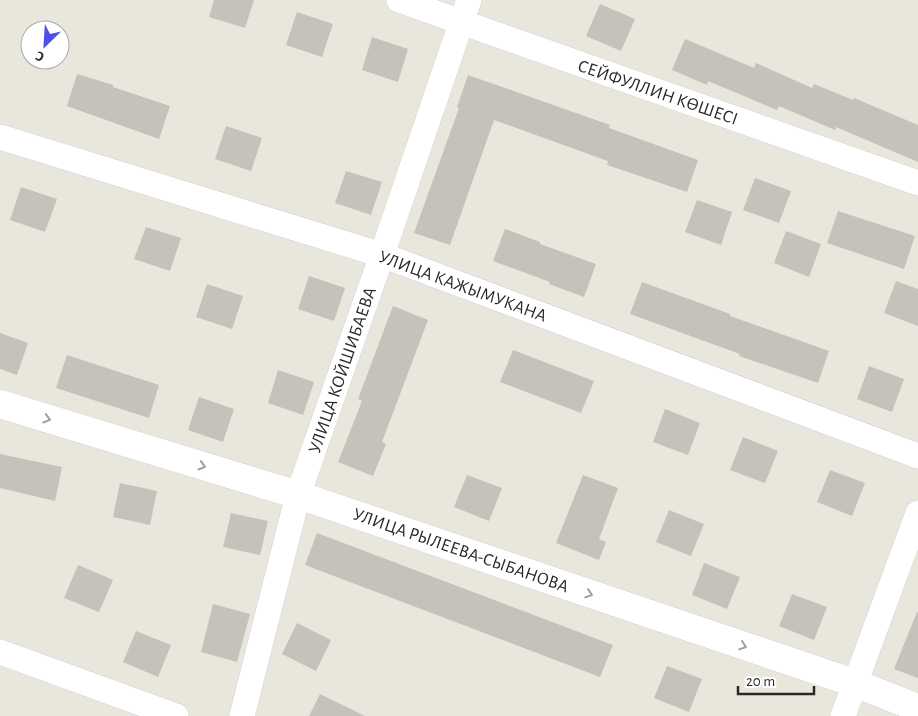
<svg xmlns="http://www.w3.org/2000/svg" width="918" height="716" font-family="'Alegreya Sans',sans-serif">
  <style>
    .building { fill: #c5c2bb }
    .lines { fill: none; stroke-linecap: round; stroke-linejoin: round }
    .minor-casing { stroke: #d1d2e0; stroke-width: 26 }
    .tertiary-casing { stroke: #d1d2e0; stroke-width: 29 }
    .minor { stroke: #fff; stroke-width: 25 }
    .tertiary { stroke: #fff; stroke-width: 28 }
    .oneway { stroke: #9f9f9f }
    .labels { text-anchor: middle; stroke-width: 4; stroke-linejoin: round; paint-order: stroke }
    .street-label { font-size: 18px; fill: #292929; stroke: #fff }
  </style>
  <rect width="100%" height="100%" fill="#e9e6dc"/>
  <g class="building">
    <polygon points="214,0 254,0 245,28 209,17"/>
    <polygon points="600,4 635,19 621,51 586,36"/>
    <polygon points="297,12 333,24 322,57 286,45"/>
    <polygon points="372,37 408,49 398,82 362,70"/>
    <polygon points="685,39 754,68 756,63 812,88 814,84 853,100 854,98 918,125 918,162 836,127 835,130 779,106 777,110 708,81 707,85 672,70"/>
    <polygon points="77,74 113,85 113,87 170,106 159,139 67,106"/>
    <polygon points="468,75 610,125 609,128 698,160 687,192 607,165 608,161 494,120 450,245 414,233 459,108 457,107"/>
    <polygon points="226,126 262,138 251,171 215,159"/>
    <polygon points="346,171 382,182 371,215 335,203"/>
    <polygon points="755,178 791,191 779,223 743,210"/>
    <polygon points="21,187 57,199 45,232 10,220"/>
    <polygon points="697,200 732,212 721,245 685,232"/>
    <polygon points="838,211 915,236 904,269 827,243"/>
    <polygon points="146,227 181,238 170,271 134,259"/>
    <polygon points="505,229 540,242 540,244 596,264 584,297 549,284 550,282 493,261"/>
    <polygon points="786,231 821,244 809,277 774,263"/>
    <polygon points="309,276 345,288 334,321 298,309"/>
    <polygon points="896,281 918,289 918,326 884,313"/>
    <polygon points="642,282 730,314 730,316 829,351 818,383 739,356 740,354 630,314"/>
    <polygon points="207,284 243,296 232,329 196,317"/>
    <polygon points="393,306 428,320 382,442 386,444 373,476 338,462 362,401 358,399"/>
    <polygon points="0,333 28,343 17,375 0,369"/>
    <polygon points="513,350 594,381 581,413 500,382"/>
    <polygon points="67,355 159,385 149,418 56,388"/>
    <polygon points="869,366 904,379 892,412 857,399"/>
    <polygon points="278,370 314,382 303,415 268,403"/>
    <polygon points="199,397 234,409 223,442 188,430"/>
    <polygon points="665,409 700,423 688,455 653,442"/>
    <polygon points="743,437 778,451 765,483 730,470"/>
    <polygon points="0,454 62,467 55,501 0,488"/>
    <polygon points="830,470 865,483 852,516 817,502"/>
    <polygon points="467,475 502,488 489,521 454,507"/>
    <polygon points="583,475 618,488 599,539 606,542 599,560 556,543"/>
    <polygon points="120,483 157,491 150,525 113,517"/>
    <polygon points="669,510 704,524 691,556 656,542"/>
    <polygon points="231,513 268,521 260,555 223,547"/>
    <polygon points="317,533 613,645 600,677 305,565"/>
    <polygon points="704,563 740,577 727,609 692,595"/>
    <polygon points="78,565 113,580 99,612 64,598"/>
    <polygon points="792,594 827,607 814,640 779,626"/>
    <polygon points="213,604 250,614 237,662 201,652"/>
    <polygon points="917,612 918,613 918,678 894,669"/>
    <polygon points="297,623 331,640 316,671 282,654"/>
    <polygon points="136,631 171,645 158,677 123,662"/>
    <polygon points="667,666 702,679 689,712 654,698"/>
    <polygon points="320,694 365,716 309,716"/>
  </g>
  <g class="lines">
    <defs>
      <g id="minor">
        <polyline points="399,0 918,183"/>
        <polyline points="0,137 382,255 918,456"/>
        <polyline points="0,652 176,716"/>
        <polyline points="242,716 298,495 382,255 469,0"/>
        <polyline points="843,716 918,513"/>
      </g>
      <polyline id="tertiary" points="0,404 298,495 854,683 918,708"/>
    </defs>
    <use href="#minor" class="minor-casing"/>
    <use href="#tertiary" class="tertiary-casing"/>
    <use href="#minor" class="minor"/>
    <use href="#tertiary" class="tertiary"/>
  </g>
  <defs><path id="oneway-chevron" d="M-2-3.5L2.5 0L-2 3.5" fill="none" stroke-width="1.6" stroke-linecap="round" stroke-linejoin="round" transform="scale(1.25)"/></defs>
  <g class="oneway">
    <use href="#oneway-chevron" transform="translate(47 419) rotate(17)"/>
    <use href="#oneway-chevron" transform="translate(202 466) rotate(17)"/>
    <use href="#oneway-chevron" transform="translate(589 594) rotate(19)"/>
    <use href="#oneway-chevron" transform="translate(743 646) rotate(19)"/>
  </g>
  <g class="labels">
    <g class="street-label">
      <text transform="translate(658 92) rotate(19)" y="6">СЕЙФУЛЛИН КӨШЕСІ</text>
      <text transform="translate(463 286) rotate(20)" y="6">УЛИЦА КАЖЫМУКАНА</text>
      <text transform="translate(342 370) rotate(-71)" y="6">УЛИЦА КОЙШИБАЕВА</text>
      <text transform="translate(461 550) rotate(19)" y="6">УЛИЦА РЫЛЕЕВА-СЫБАНОВА</text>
    </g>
  </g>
  <g transform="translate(45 45) rotate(205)"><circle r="24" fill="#ffffff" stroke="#a9a9a9"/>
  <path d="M0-4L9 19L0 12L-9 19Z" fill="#4e4fe5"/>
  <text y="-8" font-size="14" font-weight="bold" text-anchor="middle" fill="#292929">С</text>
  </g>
  <path d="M738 686v8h76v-8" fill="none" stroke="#292929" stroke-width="2.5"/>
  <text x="746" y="686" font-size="15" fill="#292929" stroke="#ffffff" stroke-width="4" paint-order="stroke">20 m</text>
</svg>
